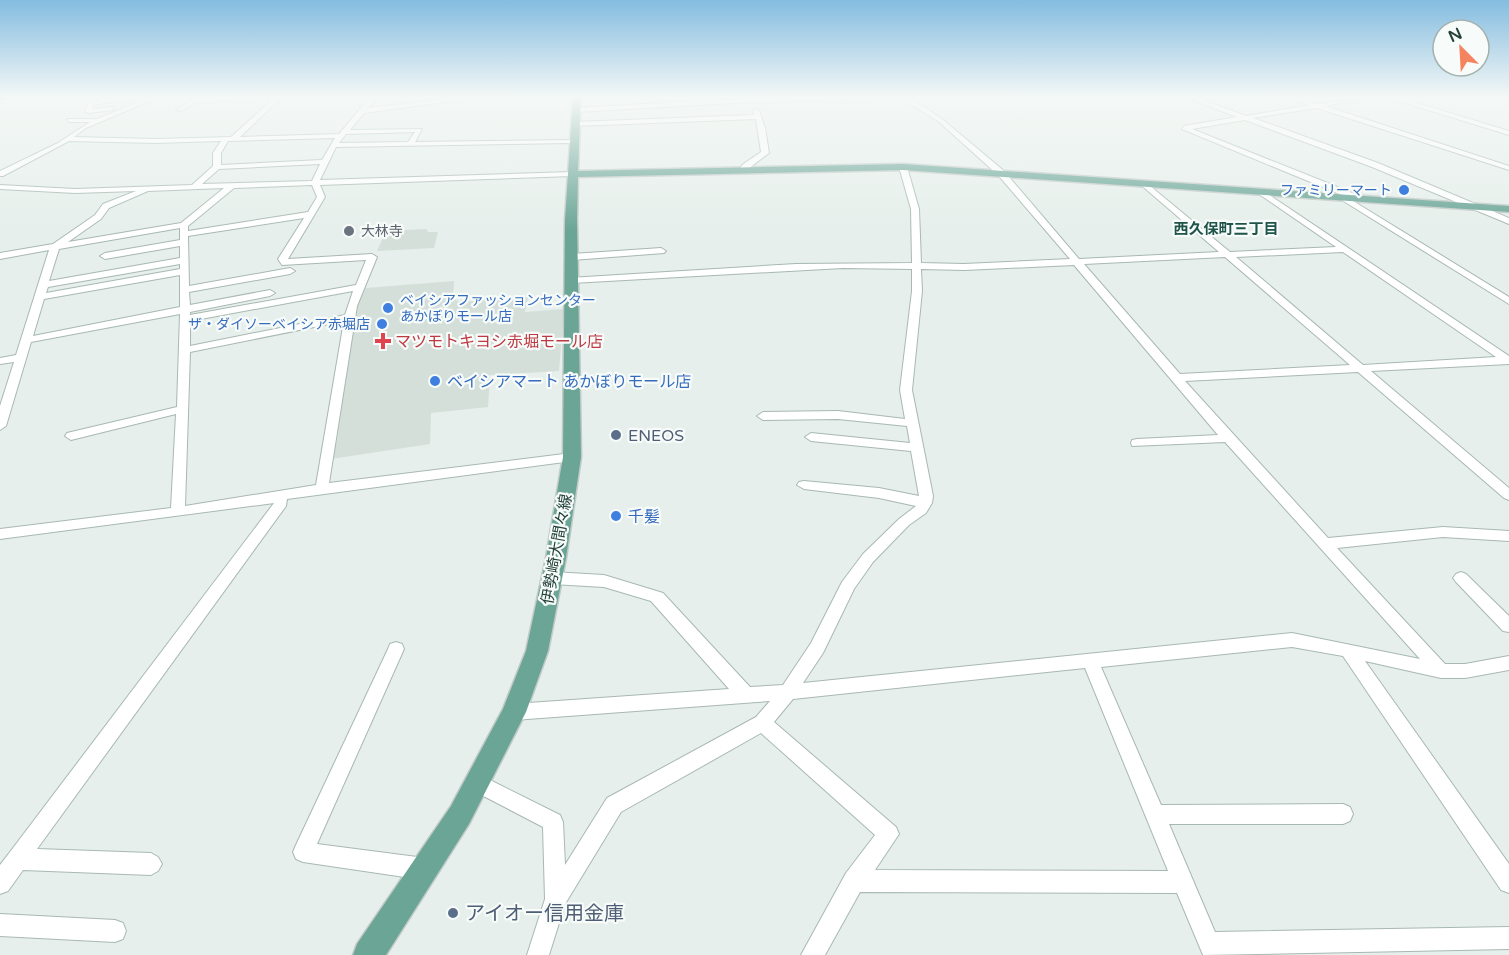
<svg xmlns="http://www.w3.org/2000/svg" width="1509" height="955" font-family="'Varela Round','Noto Sans JP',sans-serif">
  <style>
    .built { fill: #d4dfda }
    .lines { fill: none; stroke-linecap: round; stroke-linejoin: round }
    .minor-casing { stroke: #a8b8b2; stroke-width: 2 }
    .major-casing { stroke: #c2cac8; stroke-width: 3 }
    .highway-casing { stroke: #c2cac8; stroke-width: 3 }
    .minor { fill: #fff; fill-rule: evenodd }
    .major { fill: #6aa596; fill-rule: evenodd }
    .highway { fill: #2f6f62; fill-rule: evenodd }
    .shop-dot { fill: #3f7fe0; stroke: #f7fbf9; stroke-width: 2 }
    .worship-dot { fill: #6b7280; stroke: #f7fbf9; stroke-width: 2 }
    .health-dot { fill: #e0444e; stroke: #f7fbf9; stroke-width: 2 }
    .service-dot { fill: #5c6f8a; stroke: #f7fbf9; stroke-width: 2 }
    .labels { text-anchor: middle; stroke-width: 4.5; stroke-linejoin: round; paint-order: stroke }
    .far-shop-label { font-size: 14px; fill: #366cbe; stroke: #f7fbf9; text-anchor: end }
    .far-worship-label { font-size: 14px; fill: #5b616d; stroke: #f7fbf9; text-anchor: start }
    .far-neighbourhood-label { font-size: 15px; font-weight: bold; fill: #1f5548; stroke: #f7fbf9 }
    .health-label { font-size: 16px; fill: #be3a42; stroke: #f7fbf9; text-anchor: start }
    .shop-label { font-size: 16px; fill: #366cbe; stroke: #f7fbf9; text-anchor: start }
    .service-label { font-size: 16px; fill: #4e5e75; stroke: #f7fbf9; text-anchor: start }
    .street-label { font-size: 16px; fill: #24423a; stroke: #f7fbf9 }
    .near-service-label { font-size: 20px; fill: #4e5e75; stroke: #f7fbf9; text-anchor: start }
  </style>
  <rect width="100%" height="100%" fill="#e6efeb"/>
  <g class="built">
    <polygon points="426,229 428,232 438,232 434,248 377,251 386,231"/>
    <polygon points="454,281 453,299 460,302 528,297 525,312 564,309 559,371 490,375 488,407 431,413 430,444 331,459 337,441 354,317 358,302 366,288"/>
  </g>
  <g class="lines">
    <defs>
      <g id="minor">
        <polygon points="119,97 139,97 94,105 92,109 112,107 114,110 88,113 85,111 89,102"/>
        <path d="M150,97H159L86,128L74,137L155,139L231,137L273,99L196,102L181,111L176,110L195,98L282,97L240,137L339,134L370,97H377L368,108L461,97H483L364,113L350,130L422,129L415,142L575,140L573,143L336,147L320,180L572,172L576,174L572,176L320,185L325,197L288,259L372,254L377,257L357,306L329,483L572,453L579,457L572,461L287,499L286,506L37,849L151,853L158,857L162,864L158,871L151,875L23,870L8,891L0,894V865L10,852L274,503L0,539V529L171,508L176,414L71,440L65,436L67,433L177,407L180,314L31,342L6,426L0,430V406L14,362L0,364V358L16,355L49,250L0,259V253L53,244L95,215L103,204L136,191L75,193L0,189V185L75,189L192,185L213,166V153L221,141L155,143L69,141L3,176H0V171L58,143L90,122H69L67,119H97ZM415,132L408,142L339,143L346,134ZM335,138L322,160L221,165V153L228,141ZM320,164L312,181L202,184L219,169ZM312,185L317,197L308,212L188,231V226L234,188ZM224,188L181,223L68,242L101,219L109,208L148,191ZM304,218L278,259L282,265L366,260L356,285L190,315V312L270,296L275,293L270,290L190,305L189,292L290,274L295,271L290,268L189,286L188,236ZM180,228V240L105,253L100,256L105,259L180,246V258L49,281L59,249ZM180,264V269L46,293L48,287ZM180,275V307L33,336L44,299ZM353,291L345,315L190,346V321ZM344,321L316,485L185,506L190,352Z"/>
        <path d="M909,97L942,119L1004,171L1079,259L1219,252L1141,185L1140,183L1144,181L1230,252L1336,247L1259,194V190H1262L1509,356V364L1371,371L1509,488V500L1504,498L1358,372L1185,381L1328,538L1443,527L1509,531V541L1443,537L1337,548L1445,664H1465L1509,656V670L1465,678H1441L1365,661L1509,864V893L1501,890L1343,656L1292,647L1101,667L1161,805L1343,804L1350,807L1353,814L1350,821L1343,824H1169L1215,932L1509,927V949L1203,955L1177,893L860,892L825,955H801L846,873L875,835L761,733L621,812L565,904L549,955H527L545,899L543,827L470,789L467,783L470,777L477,774L484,777L560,815L563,822L565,865L607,798L756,717L770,701L514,720L508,717L505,712L508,707L514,704L729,689L651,601L604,587L552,584L547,582L544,578L547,574L552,572L604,575L663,593L750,687L783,685L811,643L842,582L863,554L899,519L916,506L879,498L804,489L797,485L799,482L804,481L879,488L919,496L911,451L811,441L805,437L811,433L910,443L907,426L838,419L763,420L757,416L763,412L838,411L905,419L900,390L912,291V269L843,268L572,283L567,280L569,278L796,264L912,263L911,209L899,167L903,165L907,167L919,209L921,263L964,264L1070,259L998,175L938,121L902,99L751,102L576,112L573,110L576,108L751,98ZM1343,252L1496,357L1363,365L1236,257ZM1225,257L1350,365L1180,374L1084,264ZM1074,265L1218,435L1137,439L1132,440L1131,443L1132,446L1225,442L1420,659L1292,633L803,683L823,653L854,589L873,562L909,525L926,513L932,503L933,496L912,390L922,291L921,269L964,270ZM1085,668L1168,871L875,870L899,834L896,827L774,722L793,699Z"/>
        <path d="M1185,97H1195L1246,116L1309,105L1287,97C1299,97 1310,104 1320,104C1338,102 1355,97 1374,97L1325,106L1509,166V170L1317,108L1253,118L1378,163L1509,218V224L1372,167L1245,120L1192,129L1355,194L1356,196L1352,198L1345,196L1509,297V304L1337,197L1342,195L1182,129L1184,126L1237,117Z"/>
        <polygon points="1386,97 1397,97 1509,131 1509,135"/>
        <polygon points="754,109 759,110 765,128 769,153 744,172 740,170 742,165 761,152 756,119 575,126 572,124 575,122 754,115"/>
        <polygon points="661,248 666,251 664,253 572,260 567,257 572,254"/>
        <polygon points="1461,572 1466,574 1509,616 1509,632 1503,631 1456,582 1453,578 1456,574"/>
        <polygon points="396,642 402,644 404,649 317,844 425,858 432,862 436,869 432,876 425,880 303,862 296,859 293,852 296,845 388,649 390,644"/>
        <polygon points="0,914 115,920 123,923 126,931 123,939 115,942 0,936"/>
      </g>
      <polygon id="major" points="573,97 581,97 578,171 903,164 1509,206 1509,212 903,170 578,177 577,220 581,457 566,558 548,651 526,712 469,824 386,955 353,955 357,944 451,806 503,709 526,651 546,558 563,457 565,220"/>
      <polygon id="highway" points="0,97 13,97 0,100"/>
    </defs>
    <use href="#minor" class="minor-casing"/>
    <use href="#major" class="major-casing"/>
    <use href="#highway" class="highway-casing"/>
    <use href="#minor" class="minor"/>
    <use href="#major" class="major"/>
    <use href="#highway" class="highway"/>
  </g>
  <linearGradient id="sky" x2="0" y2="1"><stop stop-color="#84bce0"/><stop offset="0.42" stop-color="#f4f8f6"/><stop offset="1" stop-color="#f4f8f6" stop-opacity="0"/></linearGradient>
  <rect width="1509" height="231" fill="url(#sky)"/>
  <g class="shop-dot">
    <circle cx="1404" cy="190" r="6"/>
    <circle cx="388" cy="308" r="6"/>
    <circle cx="382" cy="324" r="6"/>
    <circle cx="435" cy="381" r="6"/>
    <circle cx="616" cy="516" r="6"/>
  </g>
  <circle class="worship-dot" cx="349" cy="231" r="6"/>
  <path class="health-dot" d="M380 332h6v6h6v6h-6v6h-6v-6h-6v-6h6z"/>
  <g class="service-dot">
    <circle cx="616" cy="435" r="6"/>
    <circle cx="453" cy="913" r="6"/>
  </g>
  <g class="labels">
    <g class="far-shop-label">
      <text x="1392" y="195">ファミリーマート</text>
      <text x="400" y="305" text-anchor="start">ベイシアファッションセンター<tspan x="400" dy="16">あかぼりモール店</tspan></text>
      <text x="370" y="329">ザ・ダイソーベイシア赤堀店</text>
    </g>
    <g class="far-worship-label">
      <text x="361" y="236">大林寺</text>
    </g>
    <g class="far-neighbourhood-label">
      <text x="1226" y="234">西久保町三丁目</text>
    </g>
    <g class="health-label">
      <text x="395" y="347">マツモトキヨシ赤堀モール店</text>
    </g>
    <g class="shop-label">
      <text x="447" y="387">ベイシアマート あかぼりモール店</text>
      <text x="628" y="522">千髪</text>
    </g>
    <g class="service-label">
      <text x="628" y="441">ENEOS</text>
    </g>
    <g class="street-label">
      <text transform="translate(556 549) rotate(-80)" y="6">伊勢崎大間々線</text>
    </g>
    <g class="near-service-label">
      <text x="465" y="920">アイオー信用金庫</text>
    </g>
  </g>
  <g transform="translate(1461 48) rotate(336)"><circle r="28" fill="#f7fbf9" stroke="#a3b1ad" stroke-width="1.5"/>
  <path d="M0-4.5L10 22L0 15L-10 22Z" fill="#f4845f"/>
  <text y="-9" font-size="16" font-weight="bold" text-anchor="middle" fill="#24423a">N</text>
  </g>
</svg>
